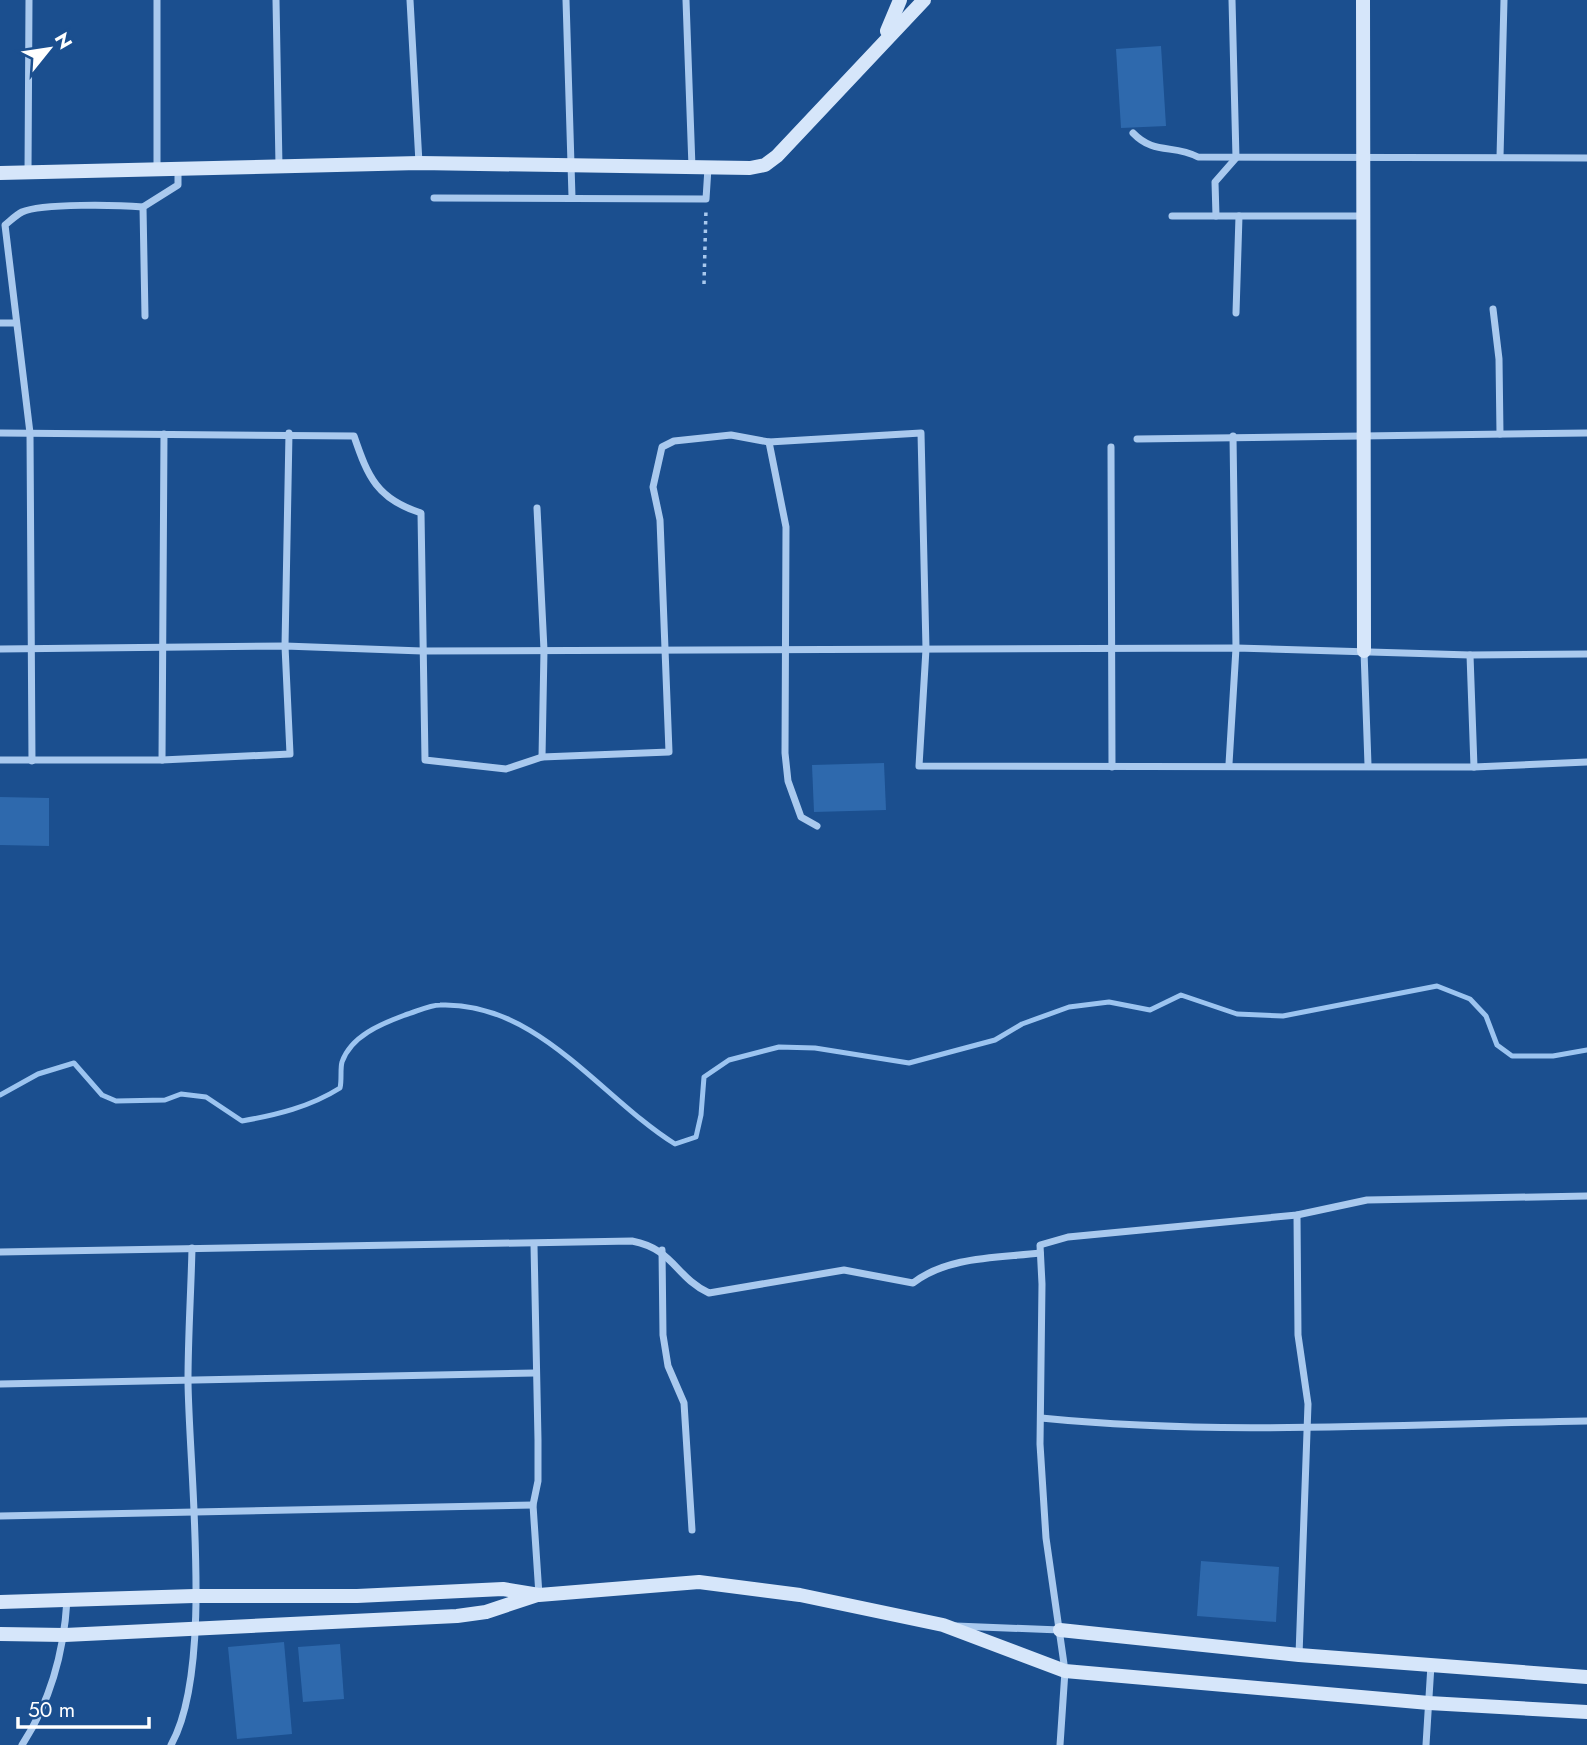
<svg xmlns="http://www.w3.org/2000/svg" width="1587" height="1745" font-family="Jost,sans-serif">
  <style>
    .pitch { fill: #2e69ad }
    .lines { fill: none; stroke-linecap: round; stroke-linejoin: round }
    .stream { stroke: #9cc4f0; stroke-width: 5 }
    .path { stroke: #a9c9ee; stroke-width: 3.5; stroke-dasharray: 3.5 5; stroke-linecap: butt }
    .street { stroke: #a9c9ee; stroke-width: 7 }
    .secondary { stroke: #d6e6fa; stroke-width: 14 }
  </style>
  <rect width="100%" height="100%" fill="#1b4f8f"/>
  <g class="pitch">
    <polygon points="1161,46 1166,126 1121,128 1116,49"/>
    <polygon points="884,763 886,810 814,812 812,765"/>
    <polygon points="0,797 49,798 49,846 0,845"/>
    <polygon points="1201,1561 1279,1567 1276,1622 1197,1616"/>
    <polygon points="284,1642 292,1734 237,1739 228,1647"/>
    <polygon points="340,1644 344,1699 303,1702 298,1647"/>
  </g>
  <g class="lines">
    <path class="stream" d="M0,1095L38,1074L74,1063L102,1095L116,1101L165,1100L181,1094L206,1097L242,1121C276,1115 310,1107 340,1088C342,1080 340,1069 342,1062C351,1036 381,1024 405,1015C416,1012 429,1005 440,1005C537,1001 601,1098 675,1144L696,1137L701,1115L704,1077L729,1060L779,1047L815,1048L909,1063L995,1040L1022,1024L1069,1007L1109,1002L1150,1010L1181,995L1237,1014L1283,1016L1437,986L1470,999L1486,1016L1497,1045L1512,1056H1553L1587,1050"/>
    <polyline class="path" points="704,284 706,209"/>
    <g class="street">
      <polyline points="276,0 279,166"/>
      <polyline points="410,0 419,163"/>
      <polyline points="566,0 572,197"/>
      <polyline points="686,0 692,167"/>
      <path d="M1133,133C1154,155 1173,144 1198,157L1587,158"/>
      <polyline points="1500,157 1504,0"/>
      <polyline points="157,171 157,0"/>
      <polyline points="28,172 29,0"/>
      <polyline points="434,198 706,199 708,168"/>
      <polyline points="1172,216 1363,216"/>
      <polyline points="1216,216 1215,182 1236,158 1232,0"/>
      <polyline points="1493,309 1499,359 1500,434"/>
      <polyline points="1236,313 1239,216"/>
      <polyline points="145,316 143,207 178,185 178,171"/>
      <polyline points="0,323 16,323"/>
      <path d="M0,433L354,436C368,477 377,499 421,513L425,760L506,769L542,757L669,752L660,520L653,487L662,447L674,441L731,435L769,442L921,433L926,649L919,766L1474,767L1587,762"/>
      <polyline points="1137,439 1587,433"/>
      <polyline points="769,442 786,527 785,753 788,781 801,817 817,826"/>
      <polyline points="1111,447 1112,767"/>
      <polyline points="537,508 544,650 542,757"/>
      <polyline points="0,649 285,646 422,651 1236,648 1470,655 1587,654"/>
      <polyline points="1364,651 1368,765"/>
      <polyline points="1470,655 1474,767"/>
      <polyline points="0,760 162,760 290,754 285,646 289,433"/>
      <polyline points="162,760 164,434"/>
      <path d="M32,761L30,433L5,225C10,221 16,215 22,212C42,203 119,205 143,207"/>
      <polyline points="1229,764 1236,648 1233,436"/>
      <polyline points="1297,1215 1298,1335 1308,1404 1299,1655"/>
      <polyline points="534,1245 538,1440 538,1481 533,1505 539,1595"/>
      <polyline points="662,1250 663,1335 668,1366 684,1403 692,1530"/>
      <path d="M0,1252L632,1241C674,1249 675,1277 709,1293L844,1270L913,1283C948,1256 998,1258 1040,1253"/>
      <polyline points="0,1384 535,1373"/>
      <path d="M1041,1418C1221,1436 1406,1424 1587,1421"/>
      <polyline points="0,1516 533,1505"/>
      <polyline points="956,1626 1060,1630"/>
      <path d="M22,1745C50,1702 64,1651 67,1600"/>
      <path d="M171,1745C214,1669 189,1473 188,1381C188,1337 191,1292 192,1248"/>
      <polyline points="1060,1745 1065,1671 1046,1538 1040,1444 1042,1284 1040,1245 1068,1237 1297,1215 1367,1200 1587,1196"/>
      <polyline points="1426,1745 1431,1665"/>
    </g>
    <g class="secondary">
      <polyline points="1363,0 1364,651"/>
      <polyline points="887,31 900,0"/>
      <polyline points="0,173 419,163 750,168 765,165 777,156 924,0"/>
      <polyline points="0,1602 194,1596 357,1596 503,1589 539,1595 699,1582 800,1595 943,1625 1065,1671 1429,1703 1587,1712"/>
      <polyline points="1060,1630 1299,1655 1587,1677"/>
      <polyline points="0,1634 65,1635 457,1616 486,1612 537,1595"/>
    </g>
  </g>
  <g transform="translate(49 49) rotate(60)" stroke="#1b4f8f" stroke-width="5" paint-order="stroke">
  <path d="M0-5L12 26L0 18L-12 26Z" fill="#ffffff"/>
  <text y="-10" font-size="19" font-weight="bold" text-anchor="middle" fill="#ffffff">N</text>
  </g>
  <path d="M18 1717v10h131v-10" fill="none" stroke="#ffffff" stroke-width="3.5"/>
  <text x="28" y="1717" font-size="21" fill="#ffffff" stroke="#1b4f8f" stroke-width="5" paint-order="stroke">50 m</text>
</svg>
